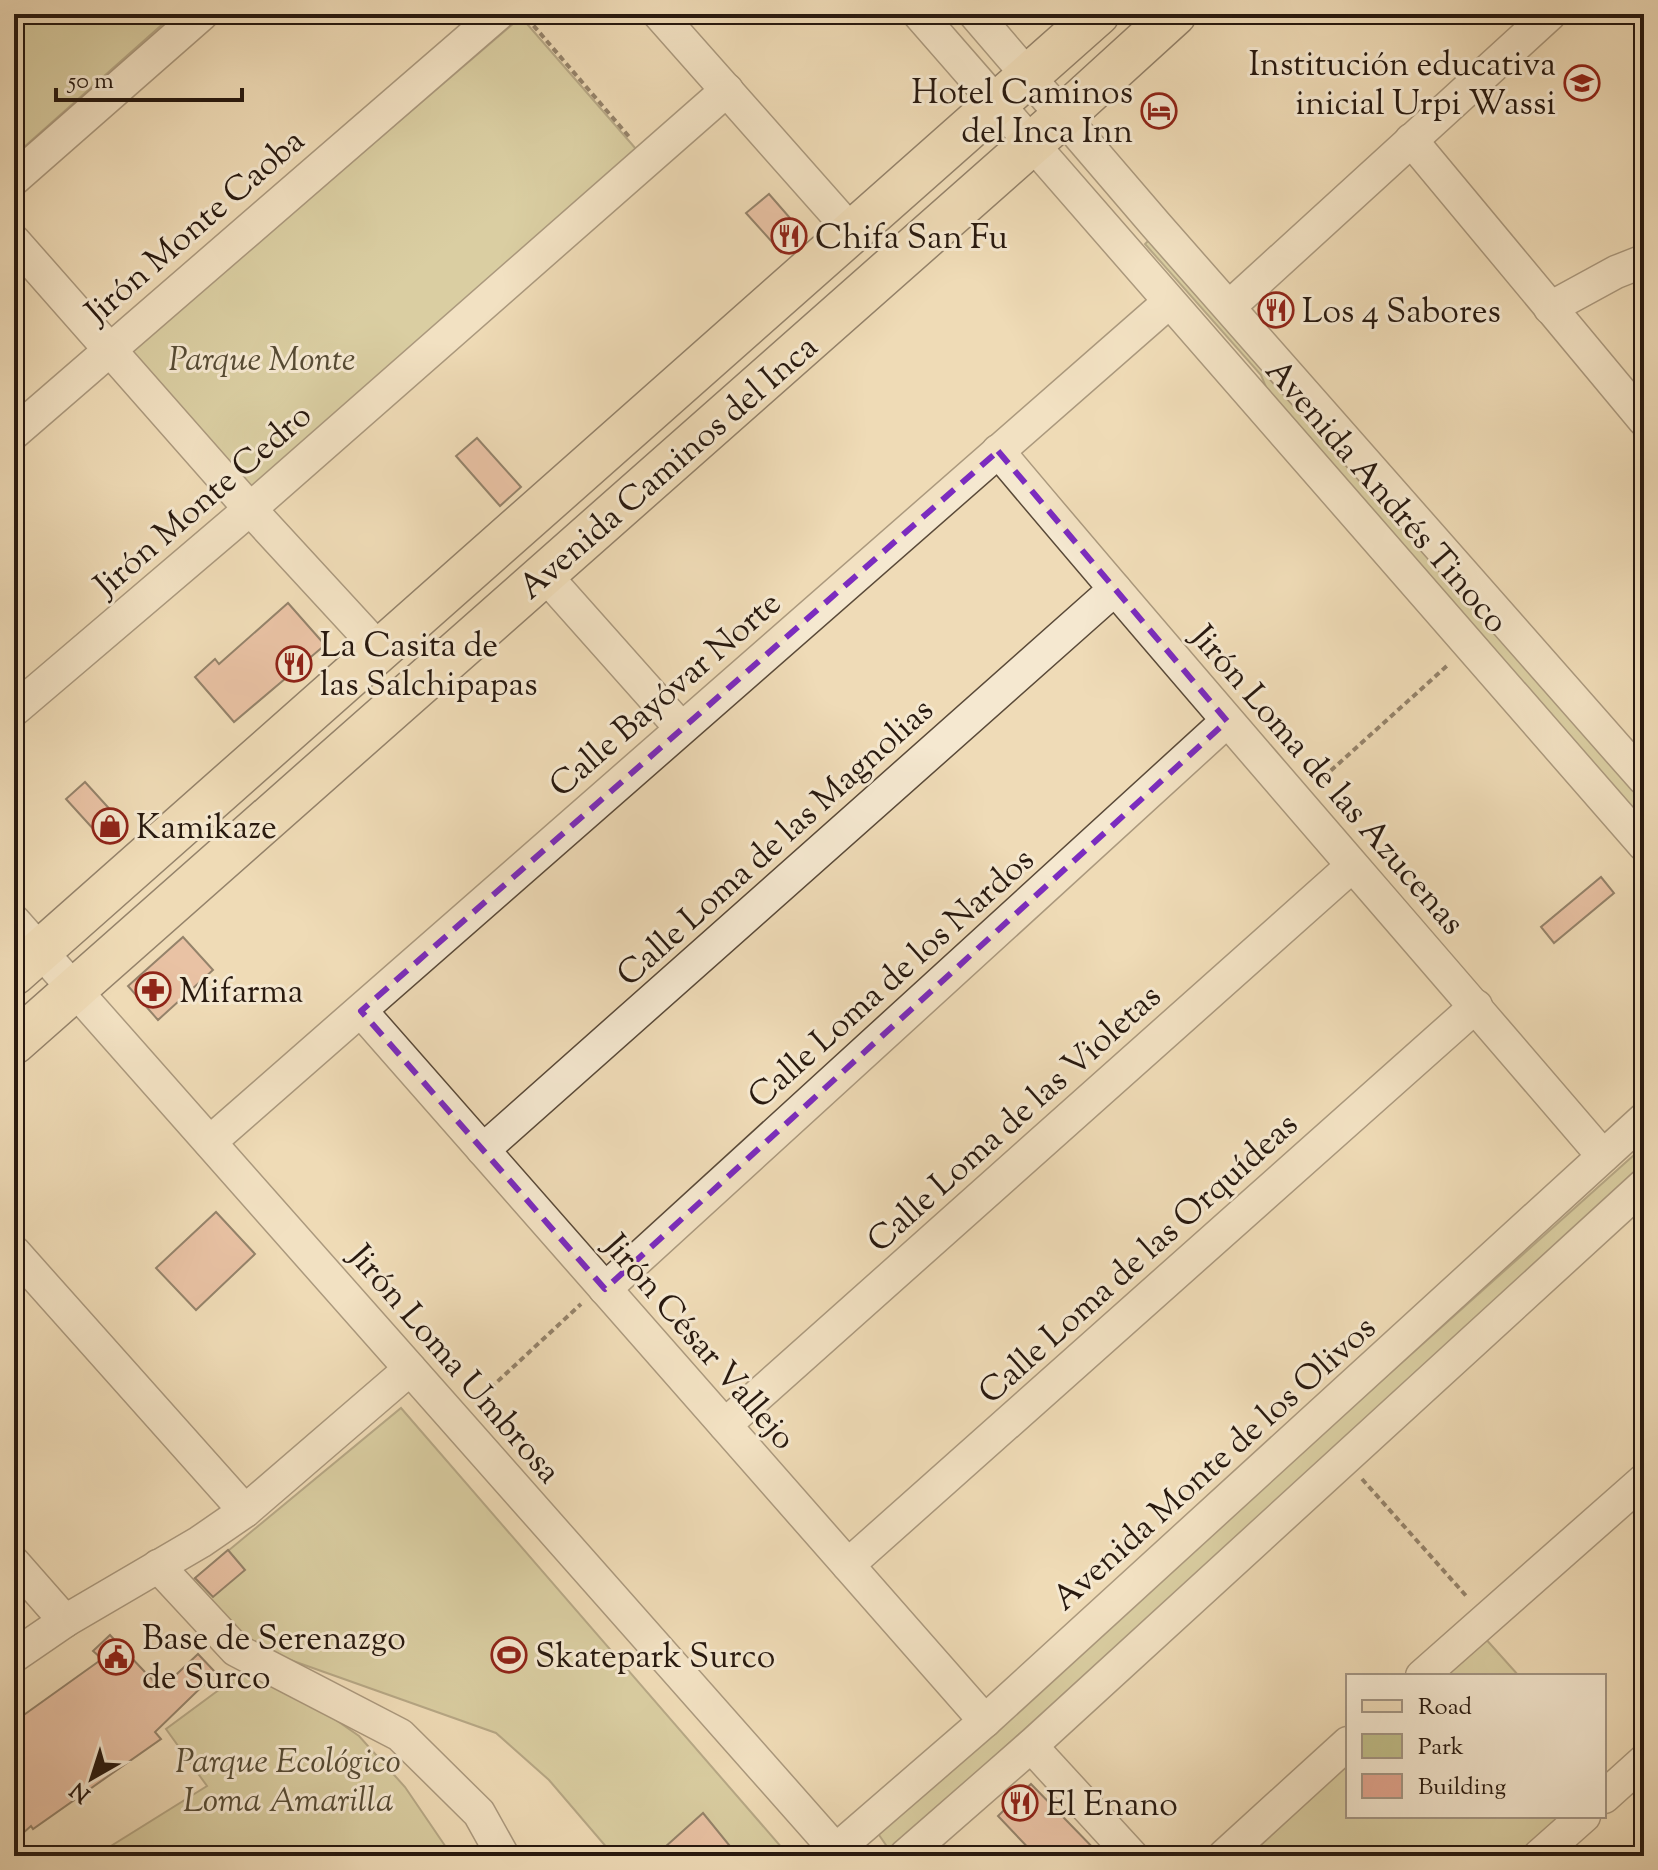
<svg xmlns="http://www.w3.org/2000/svg" width="1658" height="1870" font-family="'Sorts Mill Goudy',serif">
  <style>
    .green { fill: #c0be89; stroke: #746c4c; stroke-width: 2 }
    .building { fill: #e3a58f; stroke: #28190f; stroke-width: 2 }
    .lines { fill: none; stroke-linecap: round; stroke-linejoin: round }
    .minor-casing { stroke: #5a4a39; stroke-width: 35 }
    .major-casing { stroke: #28190f; stroke-width: 45 }
    .path { stroke: #28190f; stroke-width: 4; stroke-dasharray: 6 4; stroke-linecap: butt }
    .minor { stroke: #f5e8d0; stroke-width: 32 }
    .major { stroke: #efdbb7; stroke-width: 42 }
    .marked { fill: none; stroke: #7b2cbf; stroke-width: 6; stroke-dasharray: 16 10; stroke-linejoin: round }
    .labels { text-anchor: middle; stroke-width: 6; stroke-linejoin: round; paint-order: stroke }
    .poi-label { font-size: 34px; fill: #28190f; stroke: #f5e8d0; text-anchor: start }
    .street-label { font-size: 34px; fill: #28190f; stroke: #f5e8d0 }
    .park-label { font-size: 34px; font-style: italic; fill: #564b34; stroke: #f5e8d0 }
  </style>
  <rect width="100%" height="100%" fill="#efdbb7"/>
  <filter id="stains"><feTurbulence type="fractalNoise" baseFrequency=".0025" numOctaves="4"/><feColorMatrix values="0 0 0 0 .2 0 0 0 0 .09 0 0 0 0 .02 0 0 0 .5 -.17"/></filter>
  <radialGradient id="worn" r=".72"><stop offset=".6" stop-color="#630" stop-opacity="0"/><stop offset="1" stop-color="#630" stop-opacity=".3"/></radialGradient>
  <g class="green">
    <polygon points="14,14 174,14 14,156"/>
    <polygon points="521,17 636,149 251,491 130,351"/>
    <polygon points="1155,234 1644,789 1644,829 1273,404 1261,375 1145,244"/>
    <polygon points="1644,1146 1644,1169 890,1851 877,1832"/>
    <polygon points="401,1408 789,1856 614,1856 549,1780 496,1733 248,1645 188,1584"/>
    <polygon points="1484,1637 1519,1676 1443,1676"/>
    <polygon points="239,1675 287,1686 359,1736 405,1787 452,1856 95,1856 207,1786 166,1729"/>
    <polygon points="1348,1764 1348,1816 1567,1816 1523,1856 1249,1856"/>
  </g>
  <g class="building">
    <polygon points="769,194 803,233 781,252 746,213"/>
    <polygon points="477,438 521,487 500,506 456,456"/>
    <polygon points="288,603 325,645 234,722 195,677 215,659 219,664"/>
    <polygon points="85,782 125,826 106,843 66,799"/>
    <polygon points="1601,877 1614,893 1554,943 1541,927"/>
    <polygon points="183,937 213,970 158,1020 128,986"/>
    <polygon points="216,1212 255,1254 196,1310 156,1268"/>
    <polygon points="228,1550 245,1570 213,1597 195,1578"/>
    <polygon points="110,1635 161,1689 198,1654 216,1673 155,1732 161,1739 33,1829 31,1826 14,1841 14,1722 102,1659 93,1651"/>
    <polygon points="1031,1784 1101,1856 1036,1856 998,1816"/>
    <polygon points="703,1813 738,1856 655,1856"/>
  </g>
  <g class="lines">
    <defs>
      <g id="minor">
        <polyline points="659,14 852,232"/>
        <polyline points="919,14 1644,845"/>
        <polyline points="975,14 1156,225 1644,779"/>
        <polyline points="1411,140 1644,420"/>
        <polyline points="14,179 202,14"/>
        <polyline points="14,241 250,509 379,649"/>
        <polyline points="1229,307 1550,14"/>
        <polyline points="1550,308 1616,272 1644,261"/>
        <polyline points="14,433 498,14"/>
        <path d="M998,451C1197,688 1402,921 1603,1156"/>
        <polyline points="544,574 681,728"/>
        <polyline points="14,710 250,509 727,90"/>
        <polyline points="14,921 841,1856"/>
        <polyline points="361,1011 985,1721"/>
        <polyline points="210,1142 1169,302"/>
        <polyline points="483,1150 1115,589"/>
        <polyline points="14,1252 245,1511"/>
        <polyline points="605,1289 1227,721"/>
        <polyline points="725,1425 1352,866"/>
        <polyline points="14,1563 65,1621"/>
        <polyline points="848,1565 1476,1006"/>
        <polyline points="158,1566 236,1650 400,1735 479,1813 503,1856"/>
        <polyline points="14,1656 65,1621 200,1542 245,1511 410,1369"/>
        <polyline points="1422,1676 1644,1480"/>
        <polyline points="1031,1746 1132,1856"/>
        <polyline points="1604,1797 1644,1761"/>
        <polyline points="829,1856 985,1721 1644,1119"/>
        <polyline points="905,1856 1031,1746 1644,1185"/>
        <polyline points="1224,1856 1348,1743"/>
        <polyline points="1539,1856 1584,1816"/>
      </g>
      <g id="major">
        <polyline points="14,974 1098,14"/>
        <polyline points="14,1043 1063,116 1175,14"/>
      </g>
    </defs>
    <use href="#minor" class="minor-casing"/>
    <use href="#major" class="major-casing"/>
    <g class="path">
      <polyline points="527,18 631,139"/>
      <polyline points="1316,784 1449,664"/>
      <polyline points="483,1395 581,1304"/>
      <polyline points="1362,1479 1468,1598"/>
    </g>
    <use href="#minor" class="minor"/>
    <use href="#major" class="major"/>
  </g>
  <path d="M0 0H1658V1870H0ZM998,451L1227,721L605,1289L361,1011Z" fill="#efdbb7" fill-opacity=".55" fill-rule="evenodd"/>
  <path class="marked" d="M998,451L1227,721L605,1289L361,1011Z"/>
  <defs>
    <symbol id="school-ring" viewBox="-11 -11 22 22"><circle r="9.5" fill="#f5e8d0" stroke="#8f2418" stroke-width="1.5"/><path d="M0-5L7-2L0 1L-7-2ZM-4 1L0 2.5L4 1V4Q0 6-4 4Z" fill="#8f2418"/></symbol>
    <symbol id="hotel-ring" viewBox="-11 -11 22 22"><circle r="9.5" fill="#f5e8d0" stroke="#8f2418" stroke-width="1.5"/><path d="M-6-4.5h1.5V1H6V5H4.5V3h-9V5H-6ZM-4 0a1.8 1.8 0 1 1 3.6 0ZM.5 0V-2.5h3Q6-2.5 6 0Z" fill="#8f2418"/></symbol>
    <symbol id="restaurant-ring" viewBox="-11 -11 22 22"><circle r="9.5" fill="#f5e8d0" stroke="#8f2418" stroke-width="1.5"/><path d="M-5-6h1v4h1v-4h1v4h1v-4h1v5L-1.5 .5V6h-2V.5L-5-1ZM5-6V6H3V1.5H1.5Q1.5-4 5-6Z" fill="#8f2418"/></symbol>
    <symbol id="shop-ring" viewBox="-11 -11 22 22"><circle r="9.5" fill="#f5e8d0" stroke="#8f2418" stroke-width="1.5"/><path d="M-5-2.5h2.3a2.7 3.5 0 0 1 5.4 0H5L5.5 6h-11ZM-1.5-2.5h3a1.5 2.3 0 0 0-3 0Z" fill="#8f2418"/></symbol>
    <symbol id="pharmacy-ring" viewBox="-11 -11 22 22"><circle r="9.5" fill="#f5e8d0" stroke="#8f2418" stroke-width="1.5"/><path d="M-2-6h4v4h4v4h-4v4h-4v-4h-4v-4h4Z" fill="#8f2418"/></symbol>
    <symbol id="stadium-ring" viewBox="-11 -11 22 22"><circle r="9.5" fill="#f5e8d0" stroke="#8f2418" stroke-width="1.5"/><path d="M0-5a6.5 5 0 1 0 0 10a6.5 5 0 1 0 0-10ZM-3.5-1.8h7v3.6h-7Z" fill="#8f2418"/></symbol>
    <symbol id="civic-ring" viewBox="-11 -11 22 22"><circle r="9.5" fill="#f5e8d0" stroke="#8f2418" stroke-width="1.5"/><path d="M-.6-6.5H3V-4.5H.6V-3L4-1V1h2V6H-6V1h2V-1L-.6-3ZM-1.2 2.5V6h2.4V2.5Z" fill="#8f2418"/></symbol>
  </defs>
  <g fill-rule="evenodd">
    <use href="#school-ring" x="1562" y="63" width="40" height="40"/>
    <use href="#hotel-ring" x="1139" y="91" width="40" height="40"/>
    <use href="#restaurant-ring" x="769" y="216" width="40" height="40"/>
    <use href="#restaurant-ring" x="1256" y="290" width="40" height="40"/>
    <use href="#restaurant-ring" x="274" y="644" width="40" height="40"/>
    <use href="#shop-ring" x="90" y="806" width="40" height="40"/>
    <use href="#pharmacy-ring" x="133" y="970" width="40" height="40"/>
    <use href="#stadium-ring" x="489" y="1635" width="40" height="40"/>
    <use href="#civic-ring" x="96" y="1637" width="40" height="40"/>
    <use href="#restaurant-ring" x="1000" y="1783" width="40" height="40"/>
  </g>
  <g class="labels">
    <g class="poi-label">
      <text x="1556" y="75" text-anchor="end">Institución educativa<tspan x="1556" dy="39">inicial Urpi Wassi</tspan></text>
      <text x="1133" y="103" text-anchor="end">Hotel Caminos<tspan x="1133" dy="39">del Inca Inn</tspan></text>
      <text x="815" y="248">Chifa San Fu</text>
      <text x="1302" y="322">Los 4 Sabores</text>
      <text x="320" y="656">La Casita de<tspan x="320" dy="39">las Salchipapas</tspan></text>
      <text x="136" y="838">Kamikaze</text>
      <text x="179" y="1002">Mifarma</text>
      <text x="142" y="1649">Base de Serenazgo<tspan x="142" dy="39">de Surco</tspan></text>
      <text x="535" y="1667">Skatepark Surco</text>
      <text x="1046" y="1815">El Enano</text>
    </g>
    <g class="street-label">
      <text transform="translate(194 225) rotate(-41)" y="12">Jirón Monte Caoba</text>
      <text transform="translate(667 466) rotate(-41)" y="12">Avenida Caminos del Inca</text>
      <text transform="translate(1388 495) rotate(49)" y="12">Avenida Andrés Tinoco</text>
      <text transform="translate(202 499) rotate(-41)" y="12">Jirón Monte Cedro</text>
      <text transform="translate(664 693) rotate(-41)" y="12">Calle Bayóvar Norte</text>
      <text transform="translate(1329 779) rotate(49)" y="12">Jirón Loma de las Azucenas</text>
      <text transform="translate(774 841) rotate(-42)" y="12">Calle Loma de las Magnolias</text>
      <text transform="translate(890 977) rotate(-42)" y="12">Calle Loma de los Nardos</text>
      <text transform="translate(1013 1117) rotate(-42)" y="12">Calle Loma de las Violetas</text>
      <text transform="translate(1137 1257) rotate(-42)" y="12">Calle Loma de las Orquídeas</text>
      <text transform="translate(701 1341) rotate(49)" y="12">Jirón César Vallejo</text>
      <text transform="translate(456 1363) rotate(49)" y="12">Jirón Loma Umbrosa</text>
      <text transform="translate(1213 1462) rotate(-42)" y="12">Avenida Monte de los Olivos</text>
    </g>
    <g class="park-label">
      <text x="262" y="370">Parque Monte</text>
      <text x="288" y="1772">Parque Ecológico<tspan x="288" dy="39">Loma Amarilla</tspan></text>
    </g>
  </g>
  <rect width="1658" height="1870" fill="none" stroke="#efdbb7" stroke-width="48"/>
  <rect x="16" y="16" width="1626" height="1838" fill="none" stroke="#28190f" stroke-width="4"/>
  <rect x="24" y="24" width="1610" height="1822" fill="none" stroke="#28190f" stroke-width="2"/>
  <rect x="1346" y="1674" width="260" height="144" fill="#f5e8d0" stroke="#a39583" stroke-width="2"/>
  <rect x="1362" y="1700" width="40" height="12" fill="#efdbb7" stroke="#a39583" stroke-width="2"/>
  <text x="1418" y="1714" font-size="24" fill="#28190f">Road</text>
  <rect x="1362" y="1734" width="40" height="24" fill="#c0be89" stroke="#a39583" stroke-width="2"/>
  <text x="1418" y="1754" font-size="24" fill="#28190f">Park</text>
  <rect x="1362" y="1774" width="40" height="24" fill="#e3a58f" stroke="#a39583" stroke-width="2"/>
  <text x="1418" y="1794" font-size="24" fill="#28190f">Building</text>
  <g transform="translate(92 1778) rotate(219)" stroke="#f5e8d0" stroke-width="6" paint-order="stroke">
  <path d="M0-6L14 30L0 20L-14 30Z" fill="#28190f"/>
  <text y="-12" font-size="22" font-weight="bold" text-anchor="middle" fill="#28190f">N</text>
  </g>
  <path d="M56 88v12h186v-12" fill="none" stroke="#28190f" stroke-width="4"/>
  <text x="68" y="88" font-size="24" fill="#28190f" stroke="#f5e8d0" stroke-width="6" paint-order="stroke">50 m</text>
  <rect width="100%" height="100%" filter="url(#stains)"/>
  <rect width="100%" height="100%" fill="url(#worn)"/>
</svg>
